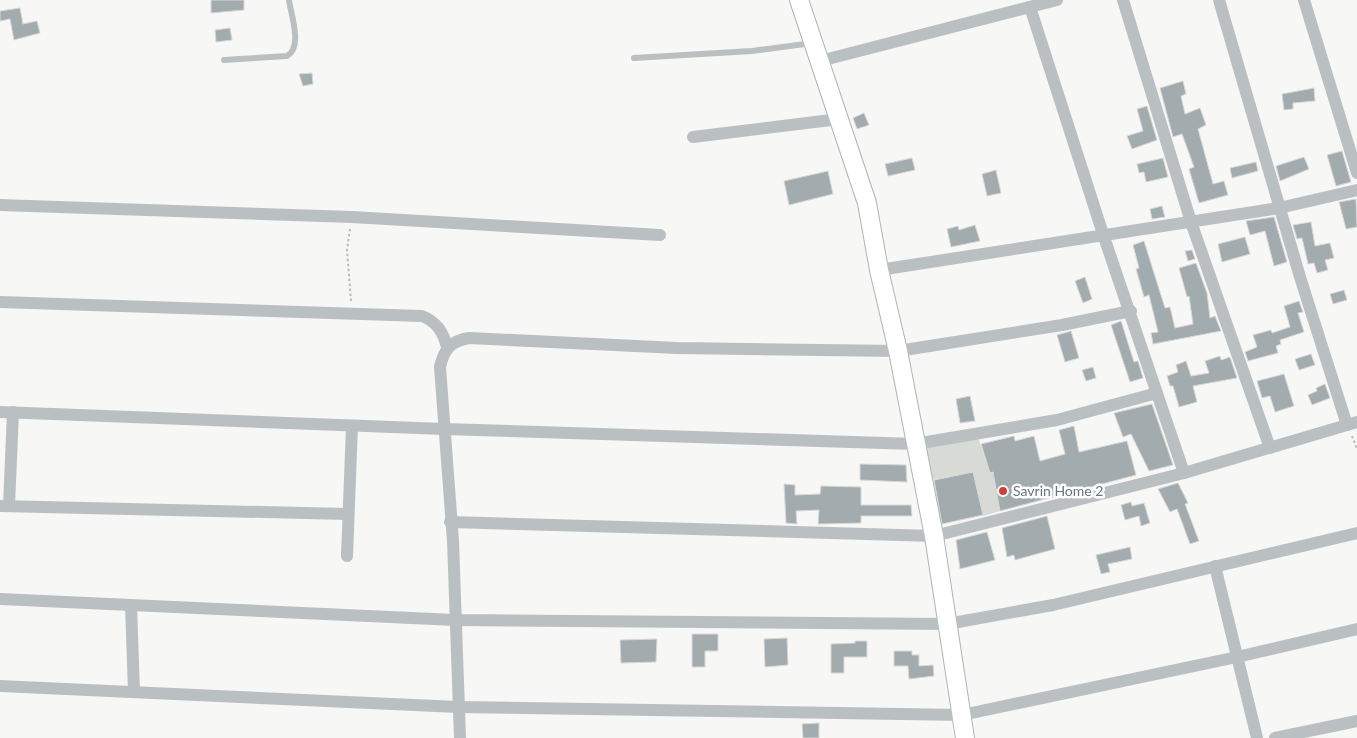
<svg xmlns="http://www.w3.org/2000/svg" width="1357" height="738" font-family="Lato,sans-serif">
  <style>
    .green { fill: #d8dbd5 }
    .building { fill: #a2acaf; stroke: #d9d8d7 }
    .lines { fill: none; stroke-linecap: round; stroke-linejoin: round }
    .secondary-casing { stroke: #adb5b7; stroke-width: 20 }
    .path { stroke: #b7bbbc; stroke-width: 2; stroke-dasharray: 2.5 2.5; stroke-linecap: butt }
    .lane { stroke: #bac0c2; stroke-width: 6 }
    .street { stroke: #bac0c2; stroke-width: 12 }
    .secondary { stroke: #fff; stroke-width: 18 }
    .poi-dot { fill: #cc413f; stroke: #fff; stroke-width: 2 }
    .labels { text-anchor: middle; stroke-width: 5; stroke-linejoin: round; paint-order: stroke }
    .poi-label { font-size: 14px; fill: #66787c; stroke: #fff; text-anchor: start }
  </style>
  <rect width="100%" height="100%" fill="#f7f7f5"/>
  <polygon class="green" points="977,434 990,473 994,474 1000,511 983,516 973,472 924,481 915,444"/>
  <g class="building">
    <polygon points="211,0 244,0 244,10 211,13"/>
    <polygon points="20,8 23,24 37,21 40,33 14,40 10,19 0,21 0,11"/>
    <polygon points="230,28 232,40 216,42 215,30"/>
    <polygon points="312,73 313,84 303,86 299,74"/>
    <polygon points="1183,81 1186,94 1181,96 1185,114 1200,108 1206,125 1198,129 1213,184 1224,181 1228,195 1199,203 1189,169 1194,167 1182,134 1173,137 1160,88"/>
    <polygon points="1314,88 1315,101 1293,103 1293,109 1284,110 1282,94"/>
    <polygon points="1147,106 1157,140 1132,149 1127,136 1143,131 1137,109"/>
    <polygon points="864,113 869,125 857,129 853,118"/>
    <polygon points="1342,151 1351,182 1336,186 1327,155"/>
    <polygon points="1304,157 1309,169 1280,181 1276,166"/>
    <polygon points="912,158 915,170 888,176 885,164"/>
    <polygon points="1163,158 1168,177 1146,182 1144,172 1139,173 1137,164"/>
    <polygon points="1256,162 1258,171 1232,178 1230,168"/>
    <polygon points="996,170 1001,193 987,196 982,174"/>
    <polygon points="828,171 833,194 789,205 784,181"/>
    <polygon points="1356,199 1357,227 1346,229 1339,202"/>
    <polygon points="1162,206 1165,217 1152,219 1150,209"/>
    <polygon points="1274,217 1287,262 1274,266 1265,231 1250,235 1246,221"/>
    <polygon points="1311,222 1315,246 1330,243 1334,258 1325,260 1328,270 1317,273 1314,263 1308,264 1302,238 1297,239 1293,225"/>
    <polygon points="975,225 980,241 951,247 947,229 958,226 959,230"/>
    <polygon points="1245,237 1250,254 1222,262 1218,244"/>
    <polygon points="1144,241 1165,308 1170,307 1175,328 1193,324 1189,296 1187,297 1179,268 1196,263 1207,293 1210,318 1215,316 1221,331 1153,344 1151,333 1158,332 1149,295 1144,297 1136,269 1139,268 1133,245"/>
    <polygon points="1192,250 1195,259 1188,261 1185,251"/>
    <polygon points="1085,277 1092,299 1083,303 1075,281"/>
    <polygon points="1344,290 1347,300 1333,304 1330,294"/>
    <polygon points="1299,301 1303,312 1298,313 1304,332 1280,340 1281,344 1276,346 1278,353 1248,361 1245,352 1257,347 1253,335 1271,330 1272,333 1290,327 1284,306"/>
    <polygon points="1121,321 1134,362 1138,361 1143,378 1130,382 1111,325"/>
    <polygon points="1071,331 1079,358 1065,362 1057,335"/>
    <polygon points="1311,354 1315,365 1299,370 1295,359"/>
    <polygon points="1220,356 1221,360 1230,357 1237,378 1193,386 1197,402 1179,407 1173,386 1170,386 1167,376 1178,372 1176,365 1186,361 1191,376 1209,373 1205,361"/>
    <polygon points="1093,367 1096,378 1086,381 1082,370"/>
    <polygon points="1284,374 1294,406 1275,412 1270,396 1262,398 1257,381"/>
    <polygon points="1325,384 1330,398 1312,405 1308,395 1317,391 1316,388"/>
    <polygon points="970,396 975,421 960,423 956,399"/>
    <polygon points="1152,404 1173,465 1149,471 1131,434 1123,437 1114,413"/>
    <polygon points="1074,426 1079,452 1127,441 1136,475 1000,511 993,472 990,473 981,444 1014,436 1015,441 1034,436 1040,461 1065,454 1059,430"/>
    <polygon points="860,464 906,465 907,482 860,480"/>
    <polygon points="973,472 983,515 942,524 934,480"/>
    <polygon points="1178,483 1188,503 1185,504 1199,541 1190,544 1177,509 1170,512 1158,489"/>
    <polygon points="784,484 795,485 795,495 820,494 821,486 861,487 861,505 911,505 912,516 861,516 861,523 818,524 819,510 796,511 797,524 786,523"/>
    <polygon points="1131,502 1132,506 1144,503 1150,523 1141,526 1139,516 1125,520 1121,505"/>
    <polygon points="1047,516 1055,549 1015,560 1014,555 1007,557 1002,528"/>
    <polygon points="987,532 995,560 960,569 956,540"/>
    <polygon points="1130,547 1132,559 1108,564 1110,572 1101,574 1096,555"/>
    <polygon points="692,634 718,634 718,651 705,651 705,667 692,667"/>
    <polygon points="787,638 788,665 765,667 764,639"/>
    <polygon points="657,639 656,662 621,663 620,640"/>
    <polygon points="855,641 867,641 867,657 844,657 844,673 831,673 831,644 855,643"/>
    <polygon points="894,651 912,651 912,655 919,655 919,666 933,665 934,676 909,679 908,666 894,666"/>
    <polygon points="819,723 819,738 803,738 802,724"/>
  </g>
  <g class="lines">
    <defs>
      <polyline id="secondary" points="799,0 867,203 879,270 898,351 934,536 965,738"/>
    </defs>
    <use href="#secondary" class="secondary-casing"/>
    <g class="path">
      <polyline points="350,229 347,250 351,301"/>
      <polyline points="1352,436 1357,449"/>
    </g>
    <g class="lane">
      <polyline points="634,58 752,51 812,43"/>
      <path d="M224,60L287,56C303,47 291,15 289,0"/>
    </g>
    <g class="street">
      <polyline points="1123,0 1191,222 1270,448"/>
      <polyline points="1219,0 1300,277 1347,425"/>
      <polyline points="1304,0 1357,173"/>
      <polyline points="1030,7 1104,237 1184,473"/>
      <polyline points="820,61 1057,0"/>
      <polyline points="693,137 839,119"/>
      <polyline points="0,205 352,217 660,235"/>
      <polyline points="879,270 1279,208 1357,190"/>
      <path d="M0,302L422,316C437,322 443,332 447,347"/>
      <polyline points="0,412 444,429 915,444 1057,420 1157,393"/>
      <polyline points="0,506 348,514"/>
      <polyline points="9,506 13,412"/>
      <polyline points="450,522 934,536 1184,473 1357,422"/>
      <polyline points="347,556 352,426"/>
      <polyline points="1215,566 1257,738"/>
      <polyline points="0,599 455,620 947,624 1053,605 1357,533"/>
      <polyline points="131,605 134,692"/>
      <polyline points="0,686 458,707 962,715 1237,657 1357,629"/>
      <path d="M460,738L453,541L440,367C444,349 451,341 469,338L677,348L898,351L1062,325L1131,311"/>
      <polyline points="1275,738 1357,721"/>
    </g>
    <use href="#secondary" class="secondary"/>
  </g>
  <circle class="poi-dot" cx="1003" cy="491" r="5"/>
  <g class="labels">
    <g class="poi-label">
      <text x="1013" y="496">Savrin Home 2</text>
    </g>
  </g>
</svg>
